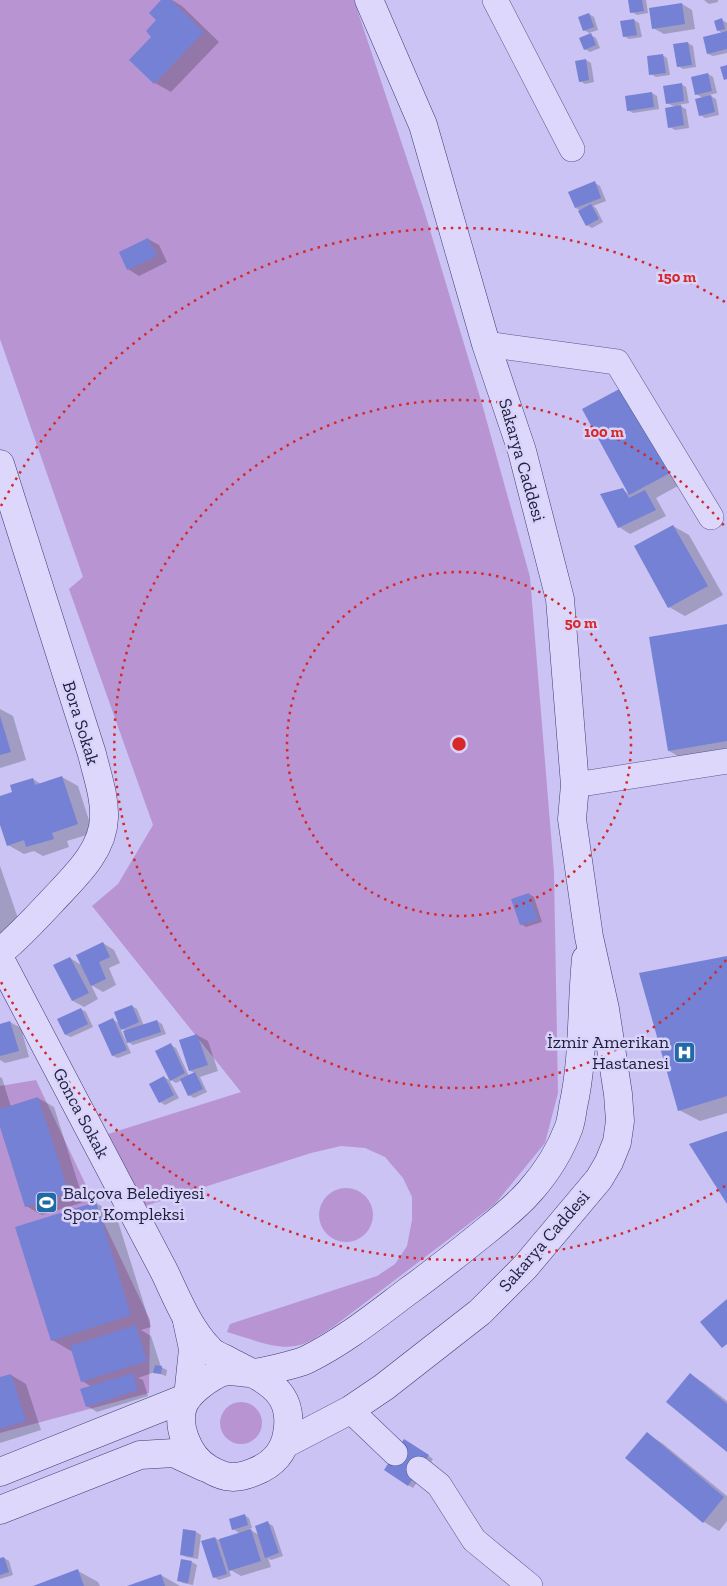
<svg xmlns="http://www.w3.org/2000/svg" width="727" height="1586" font-family="'Zilla Slab',serif">
  <style>
    .green { fill: #b895d2 }
    .shadow { fill: #0003 }
    .building { fill: #7481d5 }
    .lines { fill: none; stroke-linecap: round; stroke-linejoin: round }
    .street-casing { stroke: #57588f; stroke-width: 26 }
    .secondary-casing { stroke: #3a3d71; stroke-width: 29 }
    .street { stroke: #ddd7fc; stroke-width: 25 }
    .secondary { stroke: #ddd7fc; stroke-width: 28 }
    .ring { fill: none; stroke: #d62828; stroke-width: 2.5; stroke-dasharray: 2.5 5 }
    .labels { text-anchor: middle; stroke-width: 5; stroke-linejoin: round; paint-order: stroke }
    .street-label { font-size: 18px; fill: #1d1f3d; stroke: #d9d3f9 }
    .poi-label { font-size: 18px; fill: #1d1f3d; stroke: #d9d3f9; text-anchor: end }
    .centre { fill: #d62828; stroke: #d9d3f9; stroke-width: 2.5 }
    .ring-label { font-size: 15px; text-anchor: middle; font-weight: bold; fill: #d62828; stroke: #d9d3f9; stroke-width: 5; stroke-linejoin: round; paint-order: stroke }
  </style>
  <rect width="100%" height="100%" fill="#cac3f3"/>
  <g class="green">
    <path d="M0,0H354L424,210L482,404L530,577L554,872L558,1093L545,1143L495,1204L333,1327C321,1334 309,1344 295,1346C275,1350 246,1337 227,1332L230,1324L377,1276L395,1264L407,1246L412,1220V1197L403,1178L385,1157L365,1148L341,1146L311,1153L145,1206L108,1134L241,1092L92,906L118,884L153,825L69,589L83,577L0,339Z"/>
    <polygon points="36,1080 150,1320 149,1393 0,1433 0,1086"/>
    <circle cx="346" cy="1215" r="27"/>
    <circle cx="241" cy="1423" r="21"/>
  </g>
  <g class="shadow">
    <polygon points="163,0 172,0 182,6 219,42 171,92 155,83 131,60 153,37"/>
    <polygon points="630,0 646,0 648,13 637,15 632,12"/>
    <polygon points="704,0 718,0 718,2 709,4"/>
    <polygon points="682,4 692,10 695,29 664,34 653,28"/>
    <polygon points="589,14 594,17 598,30 589,33 584,30"/>
    <polygon points="634,20 639,23 642,37 629,39 624,36 622,22"/>
    <polygon points="722,20 727,23 727,53 713,56 708,54 723,34 718,30"/>
    <polygon points="591,35 596,38 600,48 590,52 585,49"/>
    <polygon points="688,43 693,46 696,67 683,69 678,66"/>
    <polygon points="662,55 667,58 670,75 656,77 651,74"/>
    <polygon points="586,60 591,63 594,82 585,84 580,81"/>
    <polygon points="708,74 713,77 717,93 709,95 716,99 719,115 705,118 700,115 703,98 696,94"/>
    <polygon points="681,84 686,87 689,103 678,105 686,109 689,128 675,130 670,127 675,107 667,103"/>
    <polygon points="652,93 657,96 659,109 633,113 628,110"/>
    <polygon points="595,183 600,186 606,201 593,206 596,208 603,222 592,228 587,225 581,211 576,208"/>
    <polygon points="148,239 159,245 167,262 139,276 128,269"/>
    <polygon points="584,410 685,482 656,498 666,516 630,534 619,527 623,490 629,494"/>
    <polygon points="673,526 689,535 723,595 685,616 669,607"/>
    <polygon points="727,625 727,753 685,760 669,751"/>
    <polygon points="0,709 13,716 26,760 0,768"/>
    <polygon points="62,777 78,786 93,833 67,841 69,847 43,856 34,851 24,854 8,845 0,821 0,797 14,793 33,779 41,784"/>
    <polygon points="0,866 21,927 0,934"/>
    <polygon points="529,894 534,897 542,922 526,927 521,924"/>
    <polygon points="103,943 114,950 120,963 109,968 116,985 103,992 91,985 98,999 84,1007 73,1001 55,966 70,958 83,966"/>
    <polygon points="727,957 727,1113 700,1121 679,1110"/>
    <polygon points="132,1006 137,1009 144,1026 157,1021 162,1024 166,1034 133,1045 128,1042 125,1030 120,1028 131,1053 118,1058 113,1056 112,1019 120,1024"/>
    <polygon points="81,1009 86,1012 93,1027 71,1037 66,1035"/>
    <polygon points="10,1022 21,1028 29,1057 5,1063 0,1060 0,1025"/>
    <polygon points="197,1035 208,1041 218,1071 200,1077 207,1092 194,1098 189,1095 182,1080 176,1083 171,1080 171,1045 176,1048 189,1076 195,1073 190,1071 180,1041"/>
    <polygon points="0,1077 2,1078 11,1107 38,1098 54,1107 84,1202 42,1215 26,1206 0,1122"/>
    <polygon points="164,1077 169,1080 179,1098 165,1105 160,1102"/>
    <polygon points="96,1203 116,1215 151,1327 141,1330 151,1336 161,1367 167,1370 166,1376 155,1372 138,1378 143,1380 148,1396 97,1412 87,1406 92,1387 82,1381 73,1352 52,1340"/>
    <polygon points="690,1374 705,1384 727,1401 727,1450"/>
    <polygon points="11,1375 26,1384 41,1430 0,1443 0,1379"/>
    <polygon points="647,1434 662,1443 727,1496 727,1521 719,1531 704,1522"/>
    <polygon points="410,1443 433,1459 413,1488 408,1485"/>
    <polygon points="244,1515 249,1518 252,1528 249,1529 259,1535 268,1523 273,1526 283,1556 271,1560 268,1558 271,1567 241,1576 229,1569 231,1576 219,1580 214,1577 215,1538 219,1540 241,1534 233,1529"/>
    <polygon points="196,1532 201,1535 198,1559 186,1557 181,1554"/>
    <polygon points="4,1558 9,1561 13,1575 0,1579 0,1560"/>
    <polygon points="192,1562 197,1565 193,1585 183,1583 178,1580"/>
    <polygon points="78,1571 98,1582 100,1586 35,1586"/>
    <polygon points="161,1575 180,1586 130,1586"/>
  </g>
  <g class="building">
    <polygon points="161,0 171,0 204,32 154,84 129,60 151,37 146,31 156,20 149,13"/>
    <polygon points="628,0 642,0 644,11 630,13"/>
    <polygon points="682,3 685,24 652,29 649,8"/>
    <polygon points="589,13 594,27 583,31 578,17"/>
    <polygon points="722,18 725,29 717,31 714,21"/>
    <polygon points="634,19 637,35 623,37 620,21"/>
    <polygon points="727,31 727,49 707,54 703,37"/>
    <polygon points="591,33 596,45 584,50 579,38"/>
    <polygon points="688,42 692,65 677,67 673,44"/>
    <polygon points="663,54 666,73 649,75 647,56"/>
    <polygon points="586,59 589,80 579,82 575,61"/>
    <polygon points="727,65 727,79 724,80 720,67"/>
    <polygon points="708,73 712,91 695,95 691,77"/>
    <polygon points="682,83 684,101 666,104 663,86"/>
    <polygon points="652,92 654,107 627,111 625,96"/>
    <polygon points="711,95 715,112 699,116 695,99"/>
    <polygon points="681,105 684,125 668,128 665,108"/>
    <polygon points="595,181 601,198 575,208 568,192"/>
    <polygon points="591,204 599,219 586,226 578,211"/>
    <polygon points="148,238 157,256 127,270 119,252"/>
    <polygon points="623,387 670,473 629,495 582,409"/>
    <polygon points="623,488 629,498 645,490 656,510 618,528 600,494"/>
    <polygon points="673,525 708,586 668,608 634,546"/>
    <polygon points="727,624 727,741 668,751 649,637"/>
    <polygon points="0,716 11,752 0,755"/>
    <polygon points="62,776 78,824 52,833 54,839 26,847 24,840 7,846 0,825 0,796 12,792 10,785 33,778 35,785"/>
    <polygon points="529,893 538,920 520,925 511,899"/>
    <polygon points="103,942 110,957 99,962 106,979 91,986 76,955"/>
    <polygon points="727,956 727,1096 678,1111 639,973"/>
    <polygon points="70,957 89,993 72,1001 53,965"/>
    <polygon points="132,1005 139,1022 121,1030 114,1012"/>
    <polygon points="81,1008 88,1024 65,1035 57,1019"/>
    <polygon points="113,1018 127,1050 112,1056 98,1025"/>
    <polygon points="157,1020 161,1032 127,1043 123,1031"/>
    <polygon points="10,1021 19,1051 0,1056 0,1024"/>
    <polygon points="197,1034 208,1065 189,1071 179,1040"/>
    <polygon points="171,1043 185,1073 170,1081 155,1051"/>
    <polygon points="195,1072 203,1089 188,1096 180,1079"/>
    <polygon points="164,1076 174,1095 159,1103 149,1084"/>
    <polygon points="38,1097 69,1193 25,1207 0,1127 0,1109"/>
    <polygon points="727,1131 727,1204 689,1144"/>
    <polygon points="96,1202 131,1315 51,1341 15,1227"/>
    <polygon points="727,1299 727,1344 722,1348 700,1322"/>
    <polygon points="136,1325 147,1361 81,1382 70,1346"/>
    <polygon points="155,1365 162,1366 161,1374 153,1373"/>
    <polygon points="133,1373 138,1390 86,1407 80,1389"/>
    <polygon points="690,1373 727,1404 727,1452 666,1402"/>
    <polygon points="11,1374 26,1421 0,1429 0,1377"/>
    <polygon points="647,1432 724,1497 703,1523 625,1458"/>
    <polygon points="404,1439 429,1455 408,1486 384,1470"/>
    <polygon points="245,1514 248,1525 232,1530 229,1519"/>
    <polygon points="268,1521 279,1553 265,1558 255,1526"/>
    <polygon points="183,1529 196,1531 193,1557 180,1555"/>
    <polygon points="251,1529 261,1561 229,1571 219,1539"/>
    <polygon points="215,1537 227,1574 213,1578 201,1541"/>
    <polygon points="4,1557 9,1572 0,1575 0,1558"/>
    <polygon points="181,1559 192,1561 188,1583 177,1581"/>
    <polygon points="78,1569 84,1586 33,1586"/>
    <polygon points="161,1574 165,1586 127,1586"/>
  </g>
  <g class="lines">
    <defs>
      <g id="street">
        <polyline points="495,0 572,149"/>
        <polyline points="486,344 617,362 711,517"/>
        <polyline points="575,785 727,761"/>
        <polyline points="350,1410 395,1453"/>
        <polyline points="419,1469 439,1485 474,1540 530,1586"/>
      </g>
      <g id="secondary">
        <path d="M0,464L92,754C97,775 105,797 104,818C103,852 73,878 52,901C35,919 19,937 0,952"/>
        <path d="M0,959L164,1271C177,1298 188,1327 209,1349C213,1354 221,1357 227,1360C260,1378 296,1388 287,1434C284,1453 272,1465 254,1472C237,1479 226,1479 209,1469C188,1457 173,1422 186,1400C192,1391 205,1381 214,1376C226,1368 236,1372 250,1373C260,1373 297,1364 306,1360C343,1342 375,1316 407,1292C435,1272 461,1251 487,1230C502,1218 518,1205 530,1191C547,1172 560,1151 569,1127C571,1121 572,1114 573,1107C584,1058 581,1008 586,959"/>
        <polyline points="187,1321 193,1349 188,1397"/>
        <polyline points="285,1444 350,1410 384,1387 480,1312 525,1267 599,1179 609,1162 617,1142 620,1121 618,1094 605,1009 589,937 572,819 575,785 560,599 522,451 486,344 423,125 369,0"/>
        <polyline points="0,1472 188,1397"/>
        <polyline points="0,1510 140,1455 174,1453 204,1467"/>
      </g>
    </defs>
    <use href="#street" class="street-casing"/>
    <use href="#secondary" class="secondary-casing"/>
    <use href="#street" class="street"/>
    <use href="#secondary" class="secondary"/>
  </g>
  <g class="ring">
    <circle cx="459" cy="744" r="172"/>
    <path d="M726 960A344 344 0 1 1 726 528"/>
    <path d="M725 1186A516 516 0 0 1 1 982M1 506A516 516 0 0 1 725 302"/>
  </g>
  <defs>
    <symbol id="hospital-square" viewBox="-11 -11 22 22"><rect x="-9" y="-9" width="18" height="18" rx="4" fill="#206aa5" stroke="#d9d3f9"/><path d="M-5-5h3v3.5h4V-5h3V5h-3V1.5h-4V5h-3Z" fill="#fff"/></symbol>
    <symbol id="stadium-square" viewBox="-11 -11 22 22"><rect x="-9" y="-9" width="18" height="18" rx="4" fill="#206aa5" stroke="#d9d3f9"/><path d="M0-5a6.5 5 0 1 0 0 10a6.5 5 0 1 0 0-10ZM-3.5-1.8h7v3.6h-7Z" fill="#fff"/></symbol>
  </defs>
  <g fill-rule="evenodd">
    <use href="#hospital-square" x="672" y="1040" width="25" height="25"/>
    <use href="#stadium-square" x="34" y="1190" width="25" height="25"/>
  </g>
  <g class="labels">
    <g class="street-label">
      <text transform="translate(522 460) rotate(74)" y="6">Sakarya Caddesi</text>
      <text transform="translate(81 723) rotate(73)" y="6">Bora Sokak</text>
      <text transform="translate(81 1113) rotate(62)" y="6">Gonca Sokak</text>
      <text transform="translate(544 1241) rotate(-49)" y="6">Sakarya Caddesi</text>
    </g>
    <g class="poi-label">
      <text x="669" y="1048">İzmir Amerikan<tspan x="669" dy="21">Hastanesi</tspan></text>
      <text x="63" y="1199" text-anchor="start">Balçova Belediyesi<tspan x="63" dy="21">Spor Kompleksi</tspan></text>
    </g>
  </g>
  <circle cx="459" cy="744" r="8" class="centre"/>
  <g class="ring-label">
    <text x="677" y="282">150 m</text>
    <text x="604" y="437">100 m</text>
    <text x="581" y="628">50 m</text>
  </g>
</svg>
